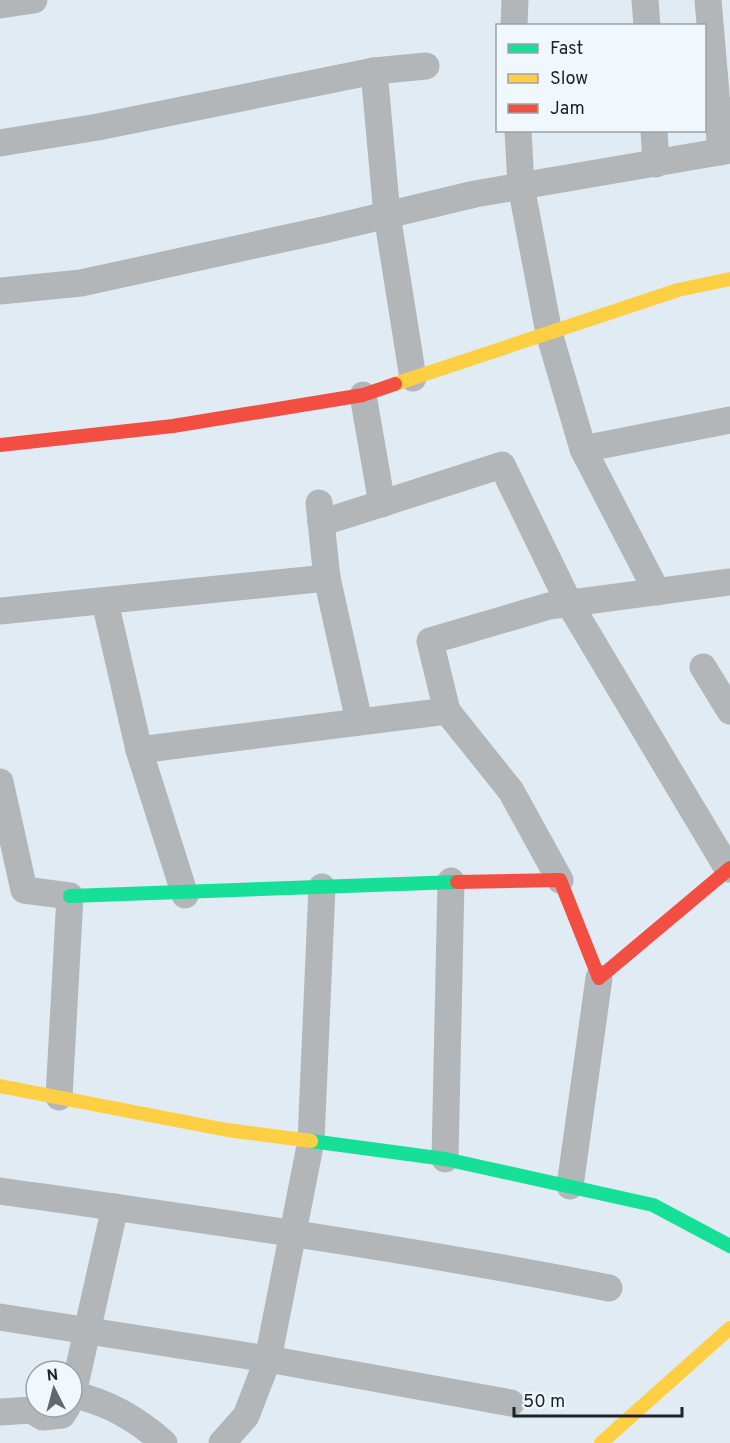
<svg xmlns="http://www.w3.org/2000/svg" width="730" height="1443" font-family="Overpass,sans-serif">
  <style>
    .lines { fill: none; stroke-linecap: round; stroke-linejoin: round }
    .street { stroke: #b2b6b9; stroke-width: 27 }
    .fast { stroke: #16e098; stroke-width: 14 }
    .slow { stroke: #ffcf43; stroke-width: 14 }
    .jam { stroke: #f24e42; stroke-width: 14 }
  </style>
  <rect width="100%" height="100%" fill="#e1ebf3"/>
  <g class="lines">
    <g class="street">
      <polyline points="645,0 647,26"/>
      <polyline points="708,0 721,152"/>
      <polyline points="0,5 34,0"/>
      <polyline points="514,26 515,0"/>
      <polyline points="374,71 387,215 413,378"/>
      <polyline points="518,130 521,186 549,333 583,449 657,592"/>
      <polyline points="654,130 656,164"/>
      <polyline points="0,143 98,127 374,71 426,66"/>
      <polyline points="0,291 81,283 328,229 475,194 730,150"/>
      <polyline points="363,395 382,504"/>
      <polyline points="583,449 730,420"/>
      <polyline points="319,503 327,578 359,721"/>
      <polyline points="321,523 502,465 569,603 728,869"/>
      <polyline points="105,602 139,750 185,895"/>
      <polyline points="0,611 327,578"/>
      <polyline points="703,667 730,711"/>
      <polyline points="447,711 511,791 560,880"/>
      <polyline points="139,750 447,711 430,641 549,606 730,582"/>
      <polyline points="0,782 24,890 70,896 59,1097"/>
      <polyline points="445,1159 451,881"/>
      <polyline points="570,1186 599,978"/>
      <path d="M0,1191C204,1220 407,1248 609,1288"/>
      <polyline points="0,1317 268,1359 511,1403"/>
      <path d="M74,1395C108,1402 138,1420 164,1443"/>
      <polyline points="72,1398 115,1207"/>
      <polyline points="0,1412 31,1410 43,1417 62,1415 67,1407"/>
      <polyline points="222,1443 246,1416 268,1359 311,1141 322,887"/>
    </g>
    <g class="fast">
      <polyline points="70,896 457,882"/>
      <polyline points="311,1141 445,1159 653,1205 730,1246"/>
    </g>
    <g class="slow">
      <polyline points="395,384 678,290 730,279"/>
      <polyline points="0,1086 227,1130 311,1141"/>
      <polyline points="601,1443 730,1328"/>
    </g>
    <g class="jam">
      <polyline points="0,445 173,426 363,395 395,384"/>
      <polyline points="457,882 560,880 599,978 730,868"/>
    </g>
  </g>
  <rect x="496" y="24" width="210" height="108" fill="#f0f8fd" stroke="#9ba3a8" stroke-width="1.5"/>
  <rect x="508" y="44" width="30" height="9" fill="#16e098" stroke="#9ba3a8" stroke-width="1.5"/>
  <text x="550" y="54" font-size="18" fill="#1c2328">Fast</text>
  <rect x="508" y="74" width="30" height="9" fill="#ffcf43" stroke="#9ba3a8" stroke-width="1.5"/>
  <text x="550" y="84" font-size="18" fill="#1c2328">Slow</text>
  <rect x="508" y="104" width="30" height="9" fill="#f24e42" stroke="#9ba3a8" stroke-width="1.5"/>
  <text x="550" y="114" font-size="18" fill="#1c2328">Jam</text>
  <g transform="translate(54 1389) rotate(354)"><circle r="28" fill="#f0f8fd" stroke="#9ba3a8" stroke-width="1.5"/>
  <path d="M0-4.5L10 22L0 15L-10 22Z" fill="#61696f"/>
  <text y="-9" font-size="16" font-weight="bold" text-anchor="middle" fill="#1c2328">N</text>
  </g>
  <path d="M514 1407v9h168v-9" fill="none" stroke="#1c2328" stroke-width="3"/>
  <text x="523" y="1407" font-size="18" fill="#1c2328" stroke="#f0f8fd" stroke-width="4.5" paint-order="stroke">50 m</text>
</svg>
